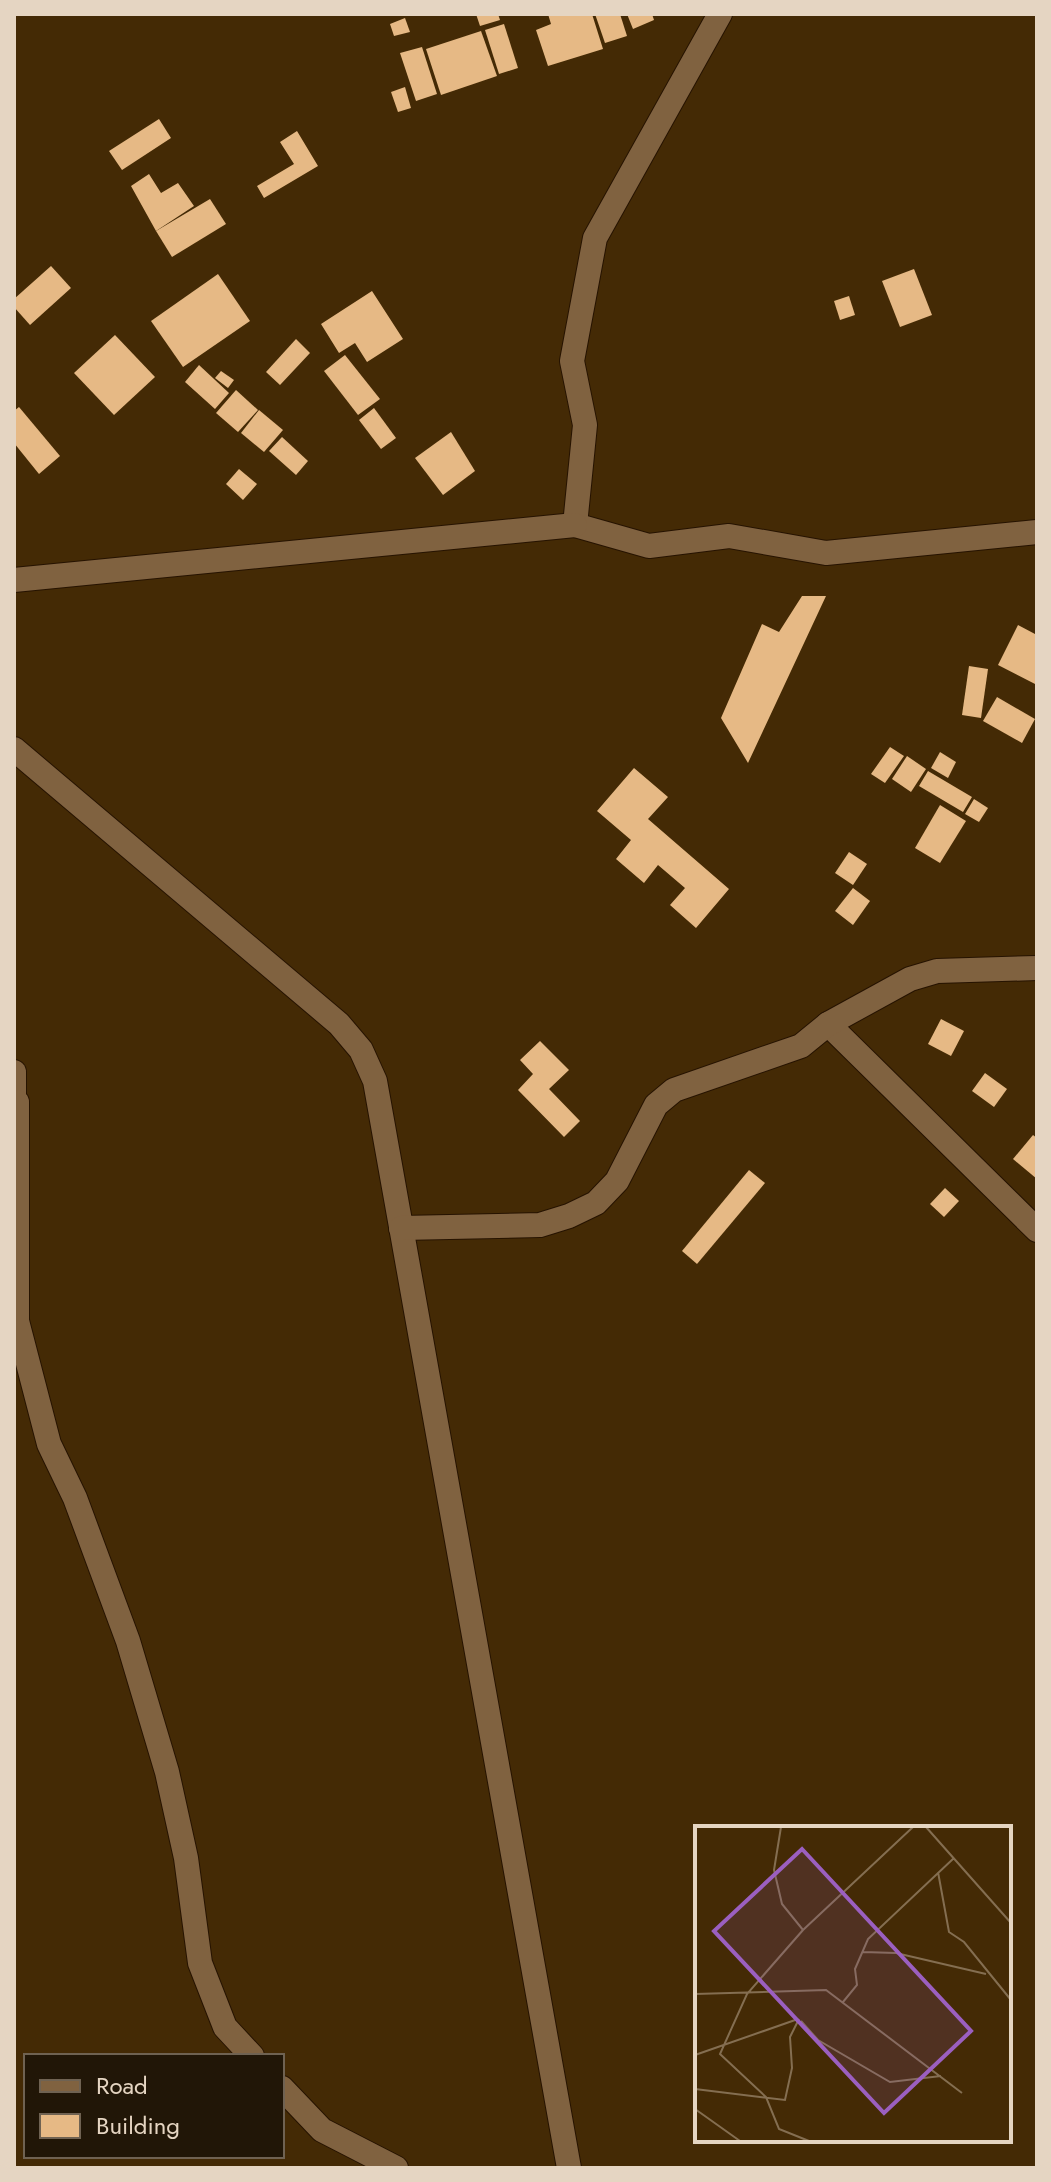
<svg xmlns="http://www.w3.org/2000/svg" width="1051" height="2182" font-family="Jost,sans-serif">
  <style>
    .building { fill: #e6b985 }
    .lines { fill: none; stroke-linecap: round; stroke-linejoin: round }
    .street-casing { stroke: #261300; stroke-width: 26 }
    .street { stroke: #806240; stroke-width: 24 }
    .inset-road { fill: none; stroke: #846e51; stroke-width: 2 }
    .view { fill: #9b5fc0; fill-opacity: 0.15; stroke: #9b5fc0; stroke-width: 4 }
    .inset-edge { fill: none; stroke: #e5d5c2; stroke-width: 4 }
  </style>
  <rect width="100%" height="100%" fill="#442a05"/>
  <g class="building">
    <polygon points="476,14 498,14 500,20 480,26"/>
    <polygon points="548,14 592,14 603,49 548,66 536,30 551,24"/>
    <polygon points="595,14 620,14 627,36 605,43"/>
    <polygon points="627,14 652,14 654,20 633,29"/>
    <polygon points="405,18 410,32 394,36 390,24"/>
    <polygon points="504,24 518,68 499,74 485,30"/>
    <polygon points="481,31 497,76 441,95 426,49"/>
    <polygon points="422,47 437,94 416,101 400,53"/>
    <polygon points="405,87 411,108 398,112 391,92"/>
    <polygon points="159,119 171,138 122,170 109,151"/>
    <polygon points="297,131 318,166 264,198 257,186 294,164 280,142"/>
    <polygon points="149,174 161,193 178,183 194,206 156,231 131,186"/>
    <polygon points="210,199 226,224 172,257 156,231"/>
    <polygon points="51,266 71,288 30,325 14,307 14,299"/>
    <polygon points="914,269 932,315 900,327 882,281"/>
    <polygon points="218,274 250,321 183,367 151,321"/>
    <polygon points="372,291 403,339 367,362 355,343 339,353 321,324"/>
    <polygon points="849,296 855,315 840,320 834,301"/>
    <polygon points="115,335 155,377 114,415 74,373"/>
    <polygon points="296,339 310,353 280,385 266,372"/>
    <polygon points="345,355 380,399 358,415 324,371"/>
    <polygon points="199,365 229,393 215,409 185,382"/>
    <polygon points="221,371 234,380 228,388 215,378"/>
    <polygon points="236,390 258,410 238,432 216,413"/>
    <polygon points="19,407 60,456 39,474 14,443 14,411"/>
    <polygon points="374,408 396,438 381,449 359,420"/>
    <polygon points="259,410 283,430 264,452 241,433"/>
    <polygon points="451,432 475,471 443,495 415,458"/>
    <polygon points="282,437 308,461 296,475 269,451"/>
    <polygon points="239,469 257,484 243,500 226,484"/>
    <polygon points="802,596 826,596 748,763 721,718 762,624 779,632"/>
    <polygon points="1018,625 1035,634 1037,630 1037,685 998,665"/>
    <polygon points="969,666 988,669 981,718 962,715"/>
    <polygon points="997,697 1035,719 1022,743 983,721"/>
    <polygon points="890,747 904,756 885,783 871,774"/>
    <polygon points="940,752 956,762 948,778 931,768"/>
    <polygon points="907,756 926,769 911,792 892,779"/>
    <polygon points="634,768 668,797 648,819 729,889 696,928 670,905 685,888 658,865 644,883 616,859 631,840 597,811"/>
    <polygon points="928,771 972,797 963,812 919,786"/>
    <polygon points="974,799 988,808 979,822 965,814"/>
    <polygon points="940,805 966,821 940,863 915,848"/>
    <polygon points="849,852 867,864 853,885 835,873"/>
    <polygon points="853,888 870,901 853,925 835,911"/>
    <polygon points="941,1019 964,1031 951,1056 928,1044"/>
    <polygon points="540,1041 569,1070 549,1089 580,1121 564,1137 518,1090 533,1074 520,1060"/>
    <polygon points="985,1073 1007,1089 994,1107 972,1091"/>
    <polygon points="1033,1135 1037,1138 1037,1179 1013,1159"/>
    <polygon points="749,1170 765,1183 697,1264 682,1251"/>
    <polygon points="945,1188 959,1201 944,1217 930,1204"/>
  </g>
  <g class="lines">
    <defs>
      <g id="street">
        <polyline points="720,14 595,238 572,361 585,425 575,525 649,546 729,536 826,553 1037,532"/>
        <polyline points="14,580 575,525"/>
        <polyline points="14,749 339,1024 361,1050 375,1081 569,2168"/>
        <polyline points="828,1024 1037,1230"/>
        <polyline points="14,1072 14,1103"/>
        <polyline points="17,1102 17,1321 49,1444 75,1498 128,1641 167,1772 186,1858 200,1963 225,2027 252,2056"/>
        <polyline points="401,1228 540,1225 569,1216 596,1203 617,1181 656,1105 674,1090 801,1046 828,1024 910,979 937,971 1037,968"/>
        <polyline points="282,2088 322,2130 396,2168"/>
      </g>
    </defs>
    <use href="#street" class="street-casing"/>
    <use href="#street" class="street"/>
  </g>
  <g transform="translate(695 1826)">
    <rect width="316" height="316" fill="#442a05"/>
    <path class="inset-road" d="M86,1L79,44L87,78L108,104L218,1M231,1L316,97M243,46L254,106L269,116L316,174M108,104L52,168L25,228L71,271L84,303L114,315M168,126L201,127L291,148M0,168L131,164L267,267M148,176L162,159L160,143L173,113L259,32M106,195L123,214L195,256L246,250M0,229L103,193M0,263L90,274L97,242L95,211L104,193M0,283L45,315"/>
    <path class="view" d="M107,23L276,205L189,287L19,105Z"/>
    <rect width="316" height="316" class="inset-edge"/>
  </g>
  <rect width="1051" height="2182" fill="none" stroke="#e5d5c2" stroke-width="32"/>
  <rect x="24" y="2054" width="260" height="104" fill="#211607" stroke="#6f6252" stroke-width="2"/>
  <rect x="40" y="2080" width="40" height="12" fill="#806240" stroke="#6f6252" stroke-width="2"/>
  <text x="96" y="2094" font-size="24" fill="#e5d5c2">Road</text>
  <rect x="40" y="2114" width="40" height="24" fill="#e6b985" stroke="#6f6252" stroke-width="2"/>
  <text x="96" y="2134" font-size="24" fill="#e5d5c2">Building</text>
</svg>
